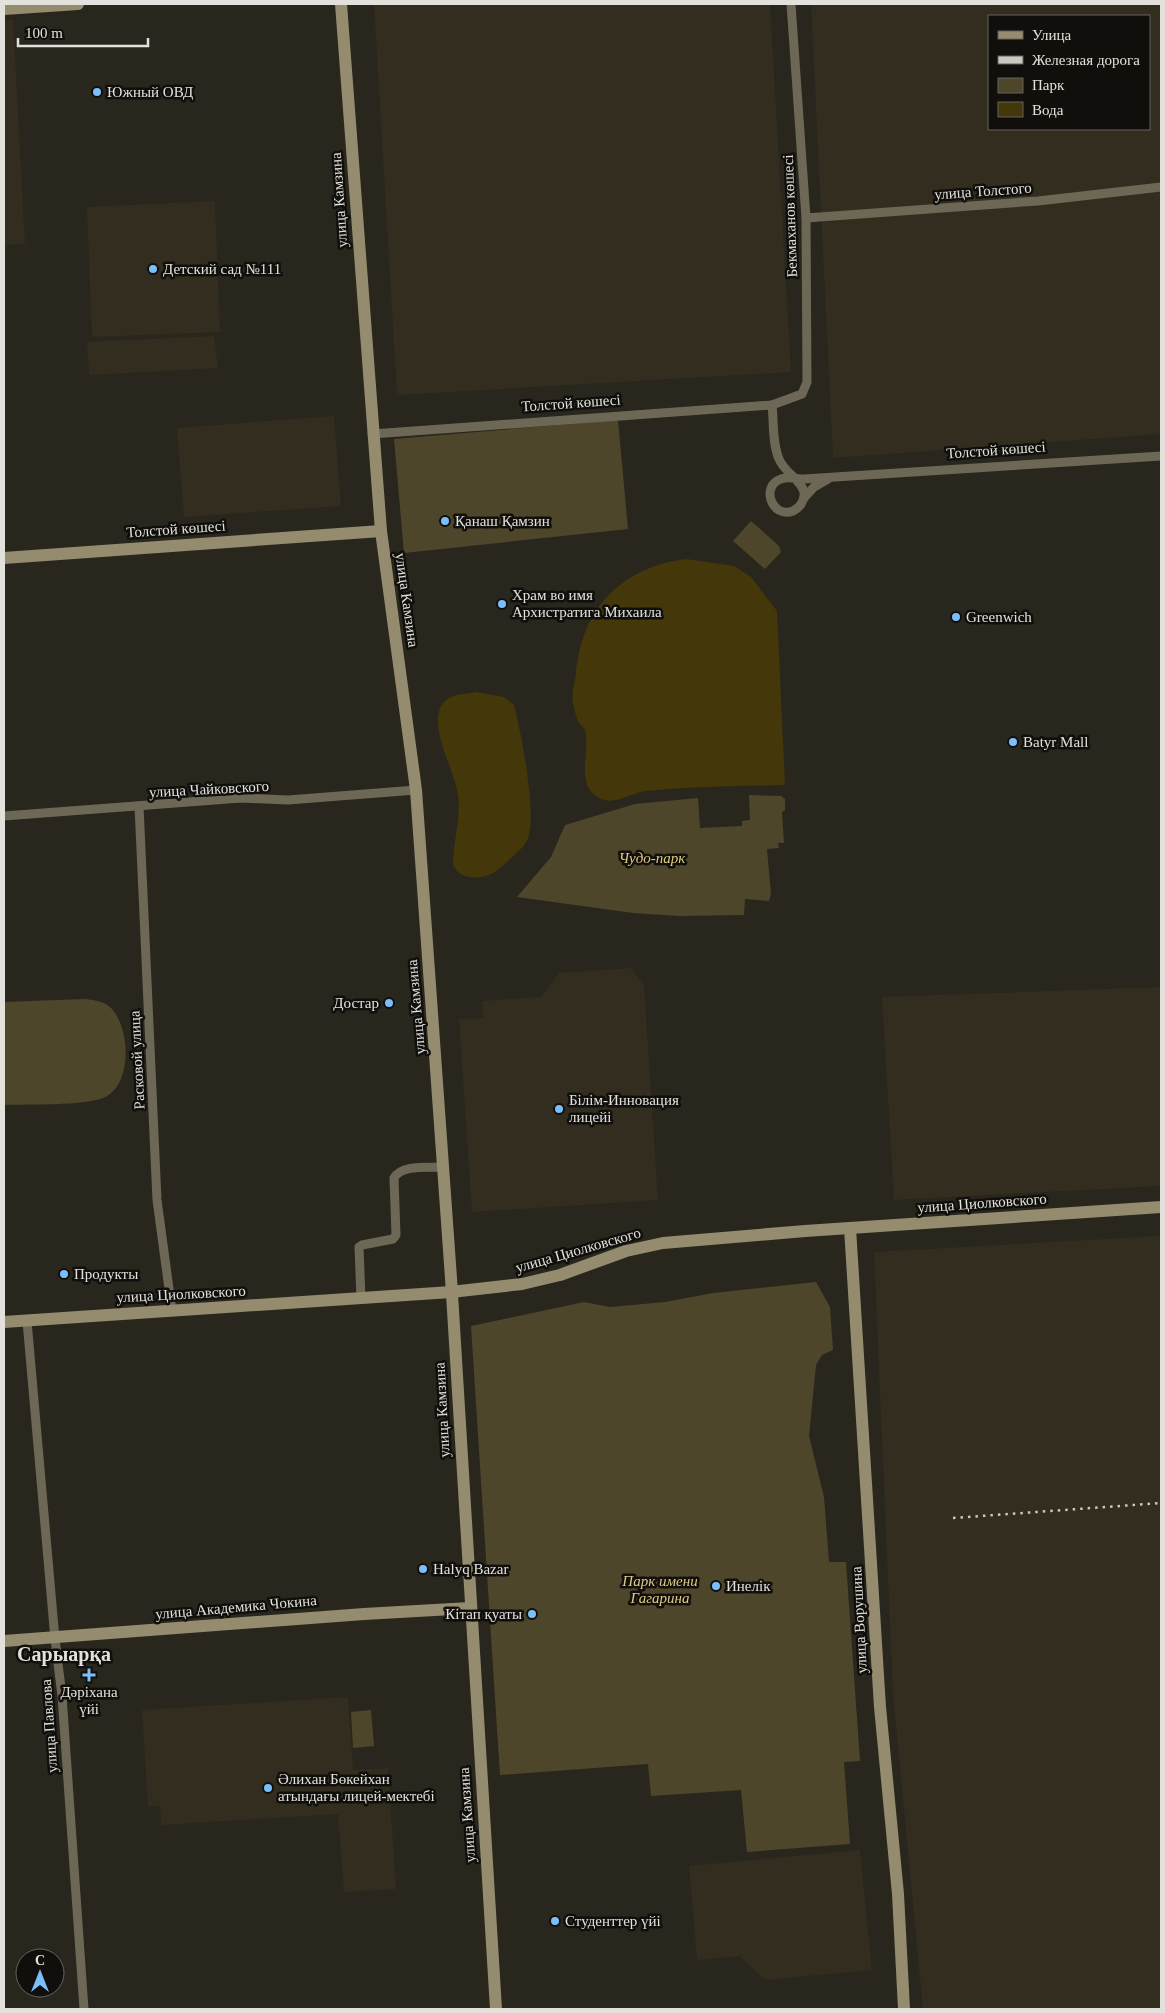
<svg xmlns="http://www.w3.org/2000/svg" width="1165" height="2013" font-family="Georgia,serif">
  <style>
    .built { fill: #322d1f; fill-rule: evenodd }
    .green { fill: #4e462a }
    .water { fill: #44370a }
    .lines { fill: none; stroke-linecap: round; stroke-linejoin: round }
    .street { stroke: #6d6755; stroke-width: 9 }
    .secondary { stroke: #958b6e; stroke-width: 12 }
    .rail { stroke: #c9c8c1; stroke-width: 2.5; stroke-dasharray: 2.5 5; stroke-linecap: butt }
    .poi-dot { fill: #7cbef9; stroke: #110f0c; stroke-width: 2 }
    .labels { text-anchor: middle; stroke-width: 5; stroke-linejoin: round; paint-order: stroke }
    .poi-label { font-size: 15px; fill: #e2e1db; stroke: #110f0c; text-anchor: start }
    .street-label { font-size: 15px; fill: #e2e1db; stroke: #110f0c }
    .park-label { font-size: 15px; font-style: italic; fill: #e0ca83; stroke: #110f0c }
    .district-label { font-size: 20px; font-weight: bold; fill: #e2e1db; stroke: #110f0c }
  </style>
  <rect width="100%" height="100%" fill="#29261e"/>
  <g class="built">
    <polygon points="374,4 770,4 791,372 397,395"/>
    <path d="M811,4H1161V434L833,458ZM989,16H1149V129H989Z"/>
    <polygon points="4,20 13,20 25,244 4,245"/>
    <polygon points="215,201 220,332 92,337 87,207"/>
    <polygon points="214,336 218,368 89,375 87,342"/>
    <polygon points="334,416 341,506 184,517 177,428"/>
    <polygon points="632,968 644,986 658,1200 472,1212 459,1019 483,1018 482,1001 541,997 559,973"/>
    <polygon points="1161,987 1161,1186 894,1200 882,997"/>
    <polygon points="1161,1236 1161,2009 923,2009 893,1694 874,1252"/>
    <polygon points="348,1697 353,1770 388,1768 396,1889 344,1892 338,1814 161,1825 160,1806 148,1806 142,1710"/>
    <polygon points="860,1850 872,1970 765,1980 740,1956 697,1960 689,1866"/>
  </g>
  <g class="green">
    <polygon points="618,420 628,529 404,553 394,439"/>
    <polygon points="751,521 779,546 781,552 765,569 733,541"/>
    <polygon points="749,795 781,796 785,799 785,810 782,812 784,843 778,843 779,848 767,849 771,894 769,901 745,899 744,915 679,916 633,913 517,897 551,857 565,825 635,804 698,798 700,828 742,826 742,821 750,820"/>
    <path d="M85,999C94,1000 103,1001 110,1007C131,1027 133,1086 103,1098C83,1106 28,1104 4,1105V1002Z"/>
    <polygon points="816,1282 830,1307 833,1350 822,1355 816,1365 809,1436 824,1497 829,1562 846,1562 860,1761 844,1762 850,1844 747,1852 741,1790 651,1796 648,1764 500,1775 471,1326 584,1302 610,1307 665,1302 713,1293"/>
    <polygon points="371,1710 374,1746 353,1748 351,1712"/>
  </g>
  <g class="water">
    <path d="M686,559L734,566L751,577L777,611L785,785C739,786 692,786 645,791C632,793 614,805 602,799C573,787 591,753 585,730C584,727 580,725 578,721C576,716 574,709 573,703C571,693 575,683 576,673C582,608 622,567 686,559Z"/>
    <path d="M476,692L504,697L514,705C521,732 537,813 528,838C525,847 514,855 508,861C500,868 493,875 482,877C471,879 458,876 453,865C453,842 461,818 458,796C456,771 423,720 446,700C453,694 467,694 476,692Z"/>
  </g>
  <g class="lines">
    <g class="street">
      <polyline points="806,218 1038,201 1161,187"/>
      <path d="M772,405C774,422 772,443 779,459C784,472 802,481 804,492C805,500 800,508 793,511C772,519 760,486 781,479C788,476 797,479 804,479L1161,456"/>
      <polyline points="372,434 772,405 802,394 807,382 806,218 791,4"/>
      <polyline points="804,498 814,487 828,479"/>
      <polyline points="139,806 157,1200 172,1311"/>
      <polyline points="4,816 241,798 288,800 416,790"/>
      <path d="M361,1299L359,1247L362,1245L393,1239L396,1235L394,1178C402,1164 429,1168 443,1167"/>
      <polyline points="27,1321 55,1639 62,1696 84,2009"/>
    </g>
    <g class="secondary">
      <polyline points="341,4 381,531 416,790 451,1278 496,2009"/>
      <polyline points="4,9 78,4"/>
      <polyline points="4,558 381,531"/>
      <polyline points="850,1228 880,1707 898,1894 904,2009"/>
      <polyline points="4,1322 451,1292 522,1284 560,1275 626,1251 663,1243 805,1231 1161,1207"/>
      <polyline points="4,1641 364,1614 470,1608"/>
    </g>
    <polyline class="rail" points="953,1518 1161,1503"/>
  </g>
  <g class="poi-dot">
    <circle cx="97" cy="92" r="5"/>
    <circle cx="153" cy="269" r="5"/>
    <circle cx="445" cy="521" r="5"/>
    <circle cx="502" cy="604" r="5"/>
    <circle cx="956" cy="617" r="5"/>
    <circle cx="1013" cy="742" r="5"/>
    <circle cx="389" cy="1003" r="5"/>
    <circle cx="559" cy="1109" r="5"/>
    <circle cx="64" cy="1274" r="5"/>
    <circle cx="423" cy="1569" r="5"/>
    <circle cx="716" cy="1586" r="5"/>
    <circle cx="532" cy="1614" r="5"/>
    <path d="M86.5 1667.5h5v5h5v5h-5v5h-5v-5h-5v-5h5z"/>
    <circle cx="268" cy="1788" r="5"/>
    <circle cx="555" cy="1921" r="5"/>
  </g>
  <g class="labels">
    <g class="poi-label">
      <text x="107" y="97">Южный ОВД</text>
      <text x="163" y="274">Детский сад №111</text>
      <text x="455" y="526">Қанаш Қамзин</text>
      <text x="512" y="600">Храм во имя<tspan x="512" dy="17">Архистратига Михаила</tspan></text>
      <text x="966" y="622">Greenwich</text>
      <text x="1023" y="747">Batyr Mall</text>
      <text x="379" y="1008" text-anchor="end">Достар</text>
      <text x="569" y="1105">Білім-Инновация<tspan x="569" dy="17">лицейі</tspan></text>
      <text x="74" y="1279">Продукты</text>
      <text x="433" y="1574">Halyq Bazar</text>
      <text x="726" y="1591">Инелік</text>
      <text x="522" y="1619" text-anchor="end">Кітап қуаты</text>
      <text x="89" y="1697" text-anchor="middle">Дәріхана<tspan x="89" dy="17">үйі</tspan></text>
      <text x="278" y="1784">Әлихан Бөкейхан<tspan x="278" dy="17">атындағы лицей-мектебі</tspan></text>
      <text x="565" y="1926">Студенттер үйі</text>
    </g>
    <g class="street-label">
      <text transform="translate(983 191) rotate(-4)" y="5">улица Толстого</text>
      <text transform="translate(339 200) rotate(-94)" y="5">улица Камзина</text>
      <text transform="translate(790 216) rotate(-92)" y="5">Бекмаханов көшесі</text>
      <text transform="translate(571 403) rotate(-4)" y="5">Толстой көшесі</text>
      <text transform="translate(996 450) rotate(-4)" y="5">Толстой көшесі</text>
      <text transform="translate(176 529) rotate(-4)" y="5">Толстой көшесі</text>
      <text transform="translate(407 600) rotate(82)" y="5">улица Камзина</text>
      <text transform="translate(209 789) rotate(-3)" y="5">улица Чайковского</text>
      <text transform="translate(416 1007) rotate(-95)" y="5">улица Камзина</text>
      <text transform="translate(137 1060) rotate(-93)" y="5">Расковой улица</text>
      <text transform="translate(982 1203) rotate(-4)" y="5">улица Циолковского</text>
      <text transform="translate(578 1250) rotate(-16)" y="5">улица Циолковского</text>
      <text transform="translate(181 1294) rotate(-3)" y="5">улица Циолковского</text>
      <text transform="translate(442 1410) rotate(-93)" y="5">улица Камзина</text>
      <text transform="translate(236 1607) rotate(-5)" y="5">улица Академика Чокина</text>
      <text transform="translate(859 1620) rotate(-93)" y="5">улица Ворушина</text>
      <text transform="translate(49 1726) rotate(-94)" y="5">улица Павлова</text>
      <text transform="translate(467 1815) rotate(-94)" y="5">улица Камзина</text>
    </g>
    <g class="park-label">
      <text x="652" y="863">Чудо-парк</text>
      <text x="660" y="1586">Парк имени<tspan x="660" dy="17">Гагарина</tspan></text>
    </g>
    <g class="district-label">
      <text x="64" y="1661">Сарыарқа</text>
    </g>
  </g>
  <rect width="1165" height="2013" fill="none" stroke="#e2e1db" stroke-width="10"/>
  <rect x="988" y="15" width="162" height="115" fill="#110f0c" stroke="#65635f"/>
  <rect x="998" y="31" width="25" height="8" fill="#958b6e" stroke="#65635f"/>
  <text x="1032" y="40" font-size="15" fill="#e2e1db">Улица</text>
  <rect x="998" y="56" width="25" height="8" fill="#c9c8c1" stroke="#65635f"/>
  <text x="1032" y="65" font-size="15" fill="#e2e1db">Железная дорога</text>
  <rect x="998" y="78" width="25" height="15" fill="#4e462a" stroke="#65635f"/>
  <text x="1032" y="90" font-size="15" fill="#e2e1db">Парк</text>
  <rect x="998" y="102" width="25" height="15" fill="#44370a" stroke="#65635f"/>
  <text x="1032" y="115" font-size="15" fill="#e2e1db">Вода</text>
  <g transform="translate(40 1973)"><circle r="24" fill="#110f0c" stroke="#65635f"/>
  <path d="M0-4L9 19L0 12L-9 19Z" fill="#7cbef9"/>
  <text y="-8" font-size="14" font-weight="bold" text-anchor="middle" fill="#e2e1db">С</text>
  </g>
  <path d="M18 38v8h130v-8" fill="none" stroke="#e2e1db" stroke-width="2.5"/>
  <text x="25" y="38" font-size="15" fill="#e2e1db" stroke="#110f0c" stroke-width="4" paint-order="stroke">100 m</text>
</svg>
